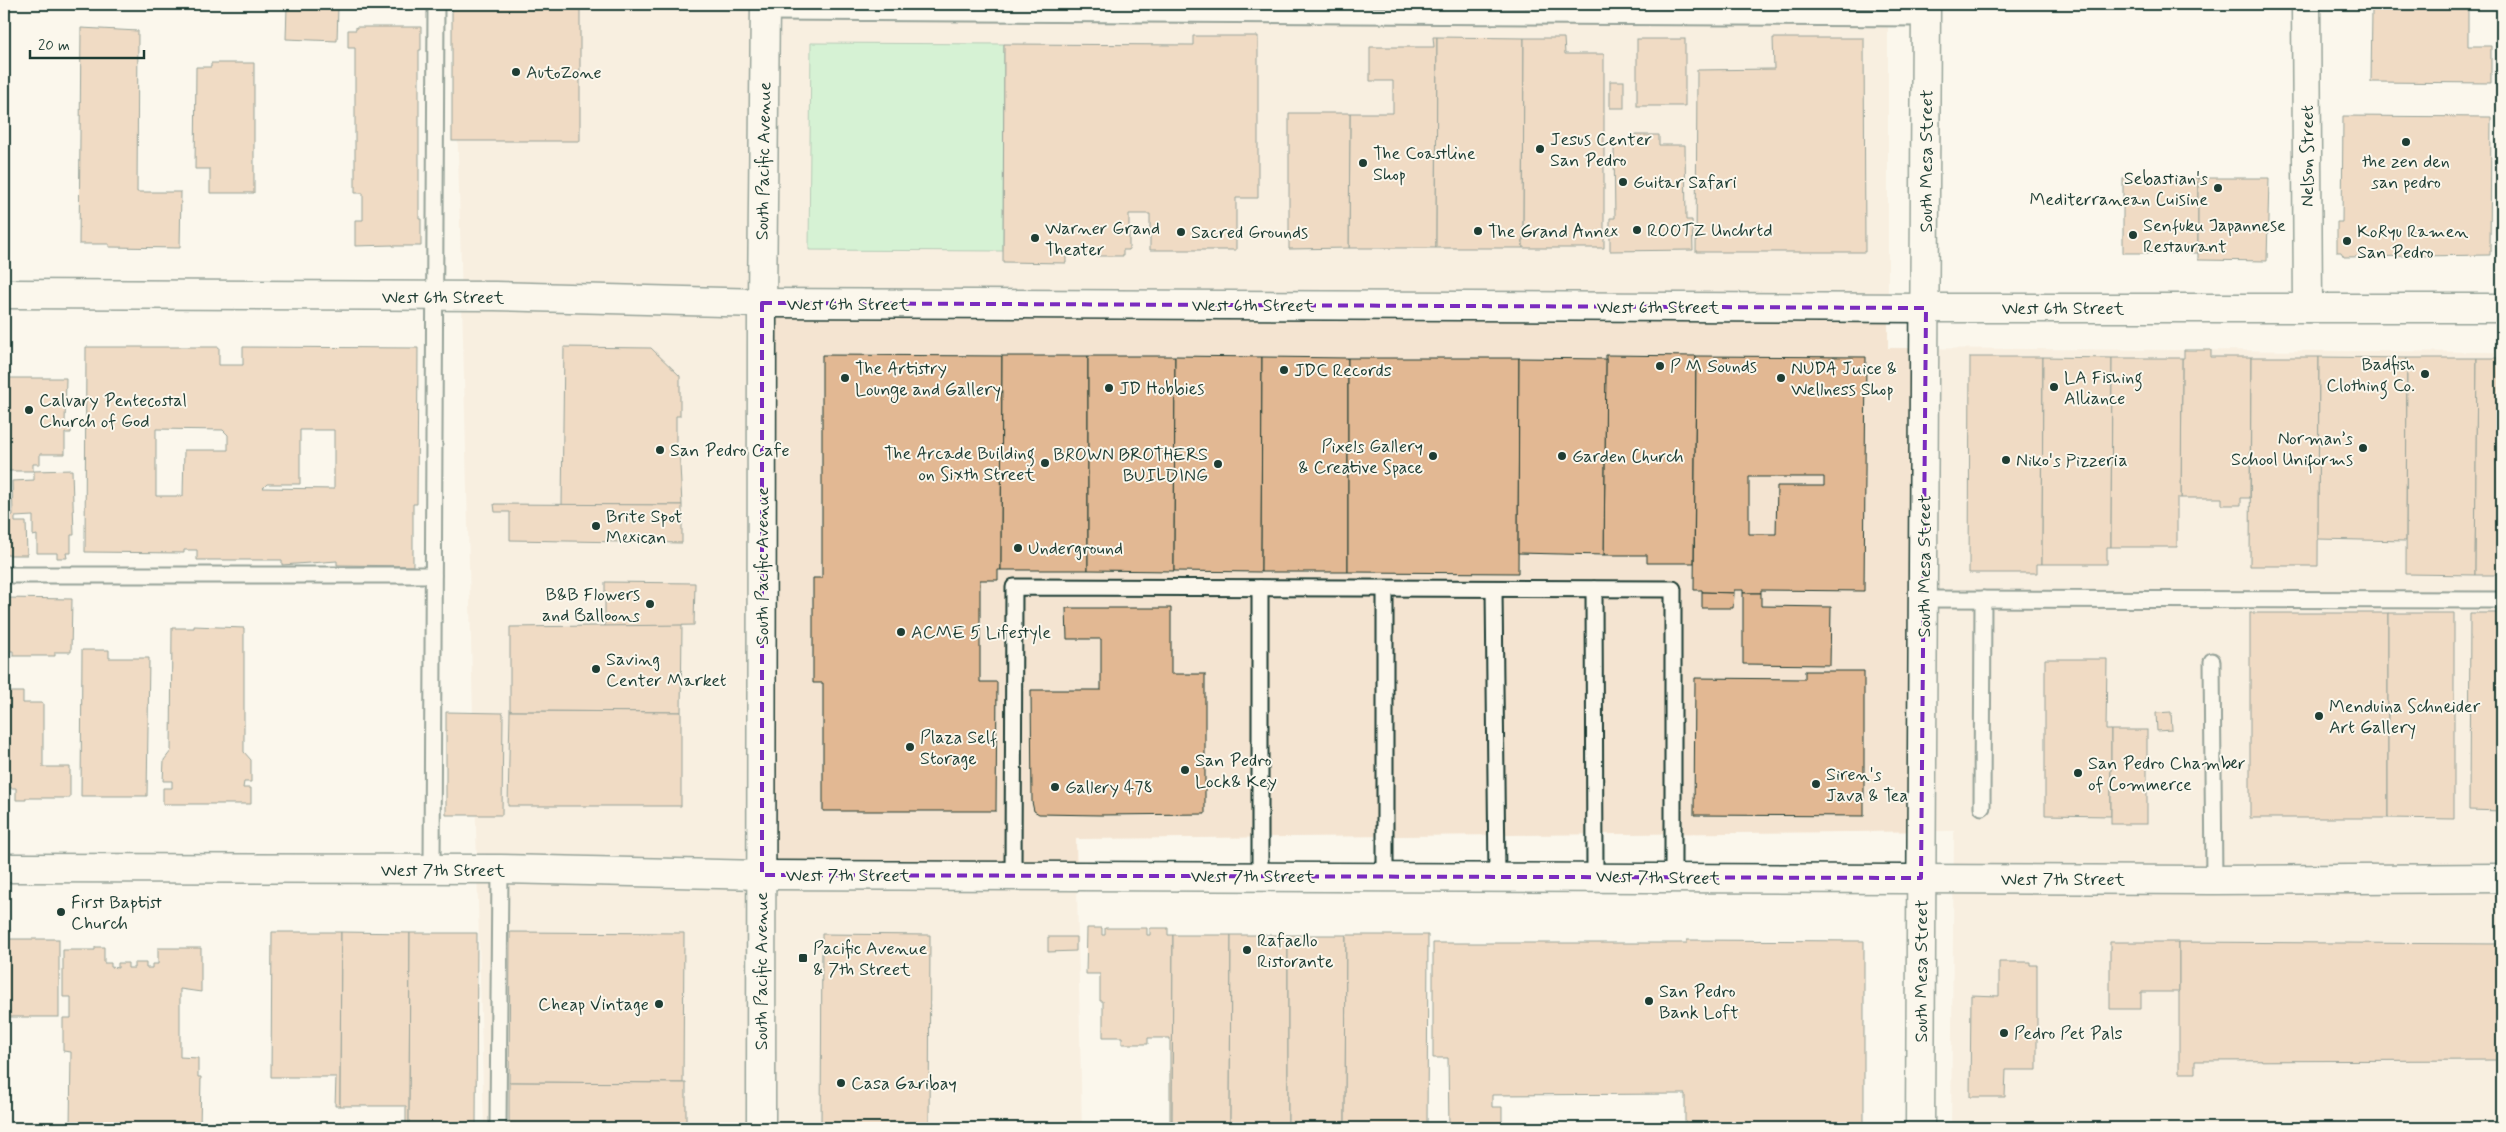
<svg xmlns="http://www.w3.org/2000/svg" width="2506" height="1132" font-family="Mynerve,sans-serif">
  <style>
    .built { fill: #f4e4d1 }
    .green { fill: #a9ecb6; stroke: #649475 }
    .building { fill: #e2b893; stroke: #1f3d34; fill-rule: evenodd }
    .lines { fill: none; stroke-linecap: round; stroke-linejoin: round }
    .service-casing { stroke: #1f3d34; stroke-width: 19 }
    .minor-casing { stroke: #1f3d34; stroke-width: 31 }
    .tertiary-casing { stroke: #1f3d34; stroke-width: 31 }
    .secondary-casing { stroke: #1f3d34; stroke-width: 31 }
    .service { stroke: #fbf7ec; stroke-width: 15 }
    .minor { stroke: #fbf7ec; stroke-width: 28 }
    .tertiary { stroke: #fbf7ec; stroke-width: 28 }
    .secondary { stroke: #fbf7ec; stroke-width: 28 }
    .marked { fill: none; stroke: #7b2cbf; stroke-width: 4; stroke-dasharray: 10 6; stroke-linejoin: round }
    .poi-dot { fill: #1f3d34; stroke: #fbf7ec; stroke-width: 2 }
    .labels { text-anchor: middle; stroke-width: 4; stroke-linejoin: round; paint-order: stroke }
    .poi-label { font-size: 18px; fill: #1f3d34; stroke: #fbf7ec; text-anchor: start }
    .street-label { font-size: 18px; fill: #1f3d34; stroke: #fbf7ec }
  </style>
  <rect width="100%" height="100%" fill="#fbf7ec"/>
  <filter id="ink" filterUnits="userSpaceOnUse"><feTurbulence type="fractalNoise" baseFrequency=".02" numOctaves="2"/><feDisplacementMap in="SourceGraphic" scale="10" xChannelSelector="R" yChannelSelector="G"/><feConvolveMatrix kernelMatrix="1 2 1 2 8 2 1 2 1" color-interpolation-filters="sRGB"/></filter>
  <g filter="url(#ink)">
    <polygon class="built" points="454,4 1888,4 1888,348 2502,352 2502,1128 1951,1128 1954,831 1076,839 1082,1128 484,1128"/>
    <polygon class="green" points="811,43 1004,44 1003,251 809,250"/>
    <g class="building">
      <rect x="452" y="4" width="128" height="137"/>
      <polygon points="287,6 338,7 337,41 286,39"/>
      <polygon points="2372,10 2468,10 2468,46 2491,46 2491,83 2371,82"/>
      <polygon points="356,27 421,27 421,50 419,50 419,219 421,219 421,246 393,246 393,245 355,246 355,220 363,220 363,193 355,193 355,48 348,48 348,30 356,30"/>
      <polygon points="81,28 138,31 137,192 181,192 180,248 109,247 109,244 79,244"/>
      <polygon points="1193,36 1258,36 1258,198 1236,198 1236,250 1150,250 1150,214 1129,214 1129,250 1123,250 1123,256 1070,256 1070,250 1066,250 1066,263 1003,262 1004,44 1193,45"/>
      <polygon points="1433,37 1437,37 1436,248 1349,248 1350,113 1393,113 1393,81 1370,81 1370,47 1434,47"/>
      <polygon points="1437,37 1524,38 1523,248 1436,248"/>
      <polygon points="1524,38 1564,38 1565,54 1604,54 1604,248 1523,248"/>
      <polygon points="1773,38 1864,38 1865,252 1696,252 1697,70 1774,69"/>
      <rect x="1637" y="39" width="48" height="67"/>
      <polygon points="211,63 254,63 254,193 210,193 210,169 195,169 196,67 211,67"/>
      <rect x="1610" y="81" width="14" height="27"/>
      <polygon points="1289,113 1350,113 1349,248 1289,249"/>
      <polygon points="2343,116 2491,117 2490,255 2344,257 2341,252 2337,252 2337,222 2342,222"/>
      <polygon points="1632,135 1659,135 1659,145 1685,145 1686,220 1692,220 1693,250 1610,251 1610,218 1615,218 1614,145 1632,145"/>
      <rect x="2123" y="178" width="75" height="75"/>
      <polygon points="2198,178 2269,178 2267,261 2198,260"/>
      <path d="M86,347H219V365H243V347L418,348L417,504H413V566L337,565V561L282,565V560H197V550H184V553L85,552ZM156,429L223,430L228,435V450H184L183,496H156ZM300,430H334V489L263,488L267,484H300Z"/>
      <polygon points="564,347 651,348 680,376 680,416 676,416 676,445 679,445 682,505 562,505"/>
      <polygon points="2184,350 2211,350 2211,357 2251,357 2250,498 2241,498 2241,505 2222,505 2222,498 2181,498 2182,358 2184,358"/>
      <polygon points="822,355 1002,356 1001,570 998,570 998,580 980,580 980,682 997,682 996,811 823,811 823,683 813,683 813,578 822,578"/>
      <polygon points="1606,355 1696,356 1694,563 1647,563 1647,555 1604,555"/>
      <polygon points="1002,356 1088,356 1088,570 1001,570"/>
      <polygon points="1088,356 1175,356 1174,571 1088,570"/>
      <polygon points="1175,356 1262,357 1261,572 1174,571"/>
      <path d="M1696,356L1866,357L1864,591L1761,590V593H1743V590H1734V593L1702,592V590H1694ZM1749,477H1824V486H1777L1776,534H1749Z"/>
      <polygon points="1262,357 1348,358 1348,572 1261,572"/>
      <polygon points="1970,357 2043,357 2042,564 2037,564 2037,573 1969,573"/>
      <polygon points="2043,357 2112,358 2111,547 2107,547 2107,564 2042,564"/>
      <polygon points="2251,357 2319,357 2318,566 2250,566"/>
      <polygon points="2319,357 2407,358 2406,541 2318,539"/>
      <polygon points="1348,358 1519,358 1518,573 1348,572"/>
      <polygon points="1519,358 1606,359 1604,555 1518,553"/>
      <polygon points="2112,358 2182,358 2181,498 2177,498 2177,547 2111,547"/>
      <polygon points="2407,358 2477,358 2475,575 2406,574"/>
      <polygon points="2477,358 2502,358 2502,575 2475,575"/>
      <polygon points="4,378 66,378 65,424 71,424 71,433 65,433 65,454 40,454 40,464 33,464 33,471 4,471 4,476"/>
      <polygon points="72,470 74,535 71,535 71,553 66,553 67,558 57,558 57,553 37,553 37,535 33,536 33,516 15,517 15,522 26,522 27,555 4,555 4,516 13,515 12,481 34,480 34,471"/>
      <polygon points="494,504 682,505 682,543 510,540 510,512 495,512"/>
      <polygon points="605,582 695,583 694,625 605,627"/>
      <polygon points="1702,592 1734,593 1733,608 1702,608"/>
      <polygon points="1743,593 1761,593 1761,606 1831,607 1830,665 1743,664"/>
      <polygon points="4,598 72,599 71,652 55,652 55,656 13,656 13,651 4,651"/>
      <polygon points="1066,608 1171,608 1171,674 1205,674 1205,814 1100,815 1039,814 1034,811 1032,802 1031,690 1101,690 1101,639 1067,639"/>
      <rect x="2250" y="613" width="138" height="205"/>
      <polygon points="2388,613 2454,613 2454,819 2388,818"/>
      <polygon points="2470,613 2502,613 2502,811 2469,810"/>
      <polygon points="682,625 681,712 510,711 510,627"/>
      <polygon points="194,626 244,628 244,752 251,760 251,782 244,782 243,788 251,788 251,804 163,804 163,788 172,788 172,781 163,781 164,760 171,751 172,628 194,628"/>
      <polygon points="82,650 109,650 109,658 149,658 147,796 81,796"/>
      <polygon points="2045,659 2107,659 2106,730 2111,730 2111,816 2045,815"/>
      <polygon points="1805,671 1864,671 1864,816 1694,815 1695,678 1805,679"/>
      <polygon points="4,692 23,692 23,703 43,703 43,767 70,767 70,798 26,798 26,800 16,800 16,788 4,788"/>
      <polygon points="510,711 681,712 681,806 508,806"/>
      <polygon points="446,712 503,713 502,815 446,815"/>
      <polygon points="2171,712 2172,730 2157,731 2156,713"/>
      <rect x="2111" y="730" width="36" height="94"/>
      <polygon points="1087,928 1102,928 1102,935 1105,935 1105,928 1147,928 1147,935 1150,935 1150,928 1168,928 1168,935 1173,935 1172,1128 1170,1128 1170,1038 1148,1038 1148,1044 1122,1044 1122,1037 1103,1037 1103,1001 1100,1001 1100,974 1086,974"/>
      <polygon points="272,932 341,932 340,1106 335,1106 336,1077 271,1077"/>
      <polygon points="341,932 410,933 409,1128 406,1128 406,1106 340,1106"/>
      <polygon points="510,932 684,933 683,1083 509,1082"/>
      <polygon points="410,933 477,933 476,1128 409,1128"/>
      <polygon points="822,934 930,935 929,1128 821,1128"/>
      <polygon points="1173,935 1231,935 1230,1128 1172,1128"/>
      <polygon points="1231,935 1288,935 1288,1128 1230,1128"/>
      <polygon points="1288,935 1346,935 1345,1128 1288,1128"/>
      <polygon points="1346,935 1428,935 1427,1128 1345,1128"/>
      <polygon points="1048,937 1076,937 1076,951 1048,952"/>
      <rect x="4" y="939" width="55" height="78"/>
      <polygon points="1687,940 1864,941 1864,1128 1685,1128 1685,1094 1492,1095 1492,1107 1502,1107 1502,1128 1449,1128 1448,1058 1433,1058 1433,943 1687,943"/>
      <polygon points="2110,942 2179,942 2179,992 2141,992 2141,1009 2110,1009"/>
      <polygon points="2179,942 2502,944 2502,1060 2195,1061 2195,1073 2179,1073"/>
      <polygon points="95,947 104,947 104,963 111,963 111,967 118,968 118,963 128,963 128,968 134,968 134,963 146,963 146,968 152,968 152,964 158,964 158,948 201,948 201,992 180,989 180,1057 198,1058 198,1077 201,1077 200,1128 70,1128 71,1052 63,1051 63,1018 71,1018 71,997 63,997 63,950 95,950"/>
      <polygon points="1999,962 2030,962 2030,965 2037,965 2037,1070 2006,1070 2005,1097 1970,1097 1971,995 1999,996"/>
      <polygon points="509,1082 686,1083 686,1128 509,1128"/>
    </g>
    <g class="lines">
      <defs>
        <g id="service">
          <polyline points="765,12 1926,18"/>
          <polyline points="4,575 433,575"/>
          <polyline points="1260,588 1260,876"/>
          <polyline points="1385,589 1385,876"/>
          <polyline points="1494,589 1497,876"/>
          <polyline points="1594,589 1595,876"/>
          <polyline points="1924,599 2502,600"/>
          <polyline points="2212,661 2214,880"/>
          <polyline points="1982,807 1983,599"/>
          <polyline points="432,869 436,4"/>
          <polyline points="1013,876 1014,587 1673,589 1673,878"/>
          <polyline points="498,1128 500,869"/>
        </g>
        <g id="minor">
          <polyline points="2306,4 2308,308"/>
          <polyline points="1920,1128 1926,4"/>
        </g>
        <g id="tertiary">
          <polyline points="4,294 495,296 762,303 1926,308 2502,308"/>
          <polyline points="4,868 500,869 762,875"/>
        </g>
        <g id="secondary">
          <polyline points="762,875 2214,880 2502,878"/>
          <polyline points="761,1128 762,303 765,4"/>
        </g>
      </defs>
      <use href="#service" class="service-casing"/>
      <use href="#minor" class="minor-casing"/>
      <use href="#tertiary" class="tertiary-casing"/>
      <use href="#secondary" class="secondary-casing"/>
      <use href="#service" class="service"/>
      <use href="#minor" class="minor"/>
      <use href="#tertiary" class="tertiary"/>
      <use href="#secondary" class="secondary"/>
    </g>
  </g>
  <path d="M0 0H2506V1132H0ZM762,303L1926,308L1921,878L762,875Z" fill="#fbf7ec" fill-opacity=".55" fill-rule="evenodd"/>
  <path class="marked" d="M762,303L1926,308L1921,878L762,875Z"/>
  <g class="poi-dot">
    <circle cx="516" cy="72" r="5"/>
    <circle cx="2406" cy="142" r="5"/>
    <circle cx="1540" cy="149" r="5"/>
    <circle cx="1363" cy="163" r="5"/>
    <circle cx="1623" cy="182" r="5"/>
    <circle cx="2218" cy="188" r="5"/>
    <circle cx="1637" cy="230" r="5"/>
    <circle cx="1478" cy="231" r="5"/>
    <circle cx="1181" cy="232" r="5"/>
    <circle cx="2133" cy="235" r="5"/>
    <circle cx="1035" cy="238" r="5"/>
    <circle cx="2347" cy="241" r="5"/>
    <circle cx="1660" cy="366" r="5"/>
    <circle cx="1284" cy="370" r="5"/>
    <circle cx="2425" cy="374" r="5"/>
    <circle cx="845" cy="378" r="5"/>
    <circle cx="1781" cy="378" r="5"/>
    <circle cx="2054" cy="387" r="5"/>
    <circle cx="1109" cy="388" r="5"/>
    <circle cx="29" cy="410" r="5"/>
    <circle cx="2363" cy="448" r="5"/>
    <circle cx="660" cy="450" r="5"/>
    <circle cx="1433" cy="456" r="5"/>
    <circle cx="1562" cy="456" r="5"/>
    <circle cx="2006" cy="460" r="5"/>
    <circle cx="1045" cy="463" r="5"/>
    <circle cx="1218" cy="464" r="5"/>
    <circle cx="596" cy="526" r="5"/>
    <circle cx="1018" cy="548" r="5"/>
    <circle cx="650" cy="604" r="5"/>
    <circle cx="901" cy="632" r="5"/>
    <circle cx="596" cy="669" r="5"/>
    <circle cx="2319" cy="716" r="5"/>
    <circle cx="910" cy="747" r="5"/>
    <circle cx="1185" cy="770" r="5"/>
    <circle cx="2078" cy="773" r="5"/>
    <circle cx="1816" cy="784" r="5"/>
    <circle cx="1055" cy="787" r="5"/>
    <circle cx="61" cy="912" r="5"/>
    <circle cx="1247" cy="950" r="5"/>
    <rect x="798" y="953" width="10" height="10" rx="2.5"/>
    <circle cx="1649" cy="1001" r="5"/>
    <circle cx="659" cy="1004" r="5"/>
    <circle cx="2004" cy="1033" r="5"/>
    <circle cx="841" cy="1083" r="5"/>
  </g>
  <g class="labels">
    <g class="poi-label">
      <text x="526" y="78">AutoZone</text>
      <text x="1550" y="145">Jesus Center<tspan x="1550" dy="21">San Pedro</tspan></text>
      <text x="1373" y="159">The Coastline<tspan x="1373" dy="21">Shop</tspan></text>
      <text x="2406" y="167" text-anchor="middle">the zen den<tspan x="2406" dy="21">san pedro</tspan></text>
      <text x="2208" y="184" text-anchor="end">Sebastian's<tspan x="2208" dy="21">Mediterranean Cuisine</tspan></text>
      <text x="1633" y="188">Guitar Safari</text>
      <text x="2143" y="231">Senfuku Japannese<tspan x="2143" dy="21">Restaurant</tspan></text>
      <text x="1045" y="234">Warner Grand<tspan x="1045" dy="21">Theater</tspan></text>
      <text x="1647" y="236">ROOTZ Unchrtd</text>
      <text x="1488" y="237">The Grand Annex</text>
      <text x="2357" y="237">KoRyu Ramen<tspan x="2357" dy="21">San Pedro</tspan></text>
      <text x="1191" y="238">Sacred Grounds</text>
      <text x="2415" y="370" text-anchor="end">Badfish<tspan x="2415" dy="21">Clothing Co.</tspan></text>
      <text x="1670" y="372">P M Sounds</text>
      <text x="855" y="374">The Artistry<tspan x="855" dy="21">Lounge and Gallery</tspan></text>
      <text x="1791" y="374">NUDA Juice &amp;<tspan x="1791" dy="21">Wellness Shop</tspan></text>
      <text x="1294" y="376">JDC Records</text>
      <text x="2064" y="383">LA Fishing<tspan x="2064" dy="21">Alliance</tspan></text>
      <text x="1119" y="394">JD Hobbies</text>
      <text x="39" y="406">Calvary Pentecostal<tspan x="39" dy="21">Church of God</tspan></text>
      <text x="2353" y="444" text-anchor="end">Norman’s<tspan x="2353" dy="21">School Uniforms</tspan></text>
      <text x="1423" y="452" text-anchor="end">Pixels Gallery<tspan x="1423" dy="21">&amp; Creative Space</tspan></text>
      <text x="670" y="456">San Pedro Cafe</text>
      <text x="1035" y="459" text-anchor="end">The Arcade Building<tspan x="1035" dy="21">on Sixth Street</tspan></text>
      <text x="1208" y="460" text-anchor="end">BROWN BROTHERS<tspan x="1208" dy="21">BUILDING</tspan></text>
      <text x="1572" y="462">Garden Church</text>
      <text x="2016" y="466">Niko's Pizzeria</text>
      <text x="606" y="522">Brite Spot<tspan x="606" dy="21">Mexican</tspan></text>
      <text x="1028" y="554">Underground</text>
      <text x="640" y="600" text-anchor="end">B&amp;B Flowers<tspan x="640" dy="21">and Balloons</tspan></text>
      <text x="911" y="638">ACME 5 Lifestyle</text>
      <text x="606" y="665">Saving<tspan x="606" dy="21">Center Market</tspan></text>
      <text x="2329" y="712">Menduina Schneider<tspan x="2329" dy="21">Art Gallery</tspan></text>
      <text x="920" y="743">Plaza Self<tspan x="920" dy="21">Storage</tspan></text>
      <text x="1195" y="766">San Pedro<tspan x="1195" dy="21">Lock&amp; Key</tspan></text>
      <text x="2088" y="769">San Pedro Chamber<tspan x="2088" dy="21">of Commerce</tspan></text>
      <text x="1826" y="780">Siren's<tspan x="1826" dy="21">Java &amp; Tea</tspan></text>
      <text x="1065" y="793">Gallery 478</text>
      <text x="71" y="908">First Baptist<tspan x="71" dy="21">Church</tspan></text>
      <text x="1257" y="946">Rafaello<tspan x="1257" dy="21">Ristorante</tspan></text>
      <text x="813" y="954">Pacific Avenue<tspan x="813" dy="21">&amp; 7th Street</tspan></text>
      <text x="1659" y="997">San Pedro<tspan x="1659" dy="21">Bank Loft</tspan></text>
      <text x="649" y="1010" text-anchor="end">Cheap Vintage</text>
      <text x="2014" y="1039">Pedro Pet Pals</text>
      <text x="851" y="1089">Casa Garibay</text>
    </g>
    <g class="street-label">
      <text transform="translate(2307 156) rotate(-90)" y="6">Nelson Street</text>
      <text transform="translate(763 161) rotate(-89)" y="6">South Pacific Avenue</text>
      <text transform="translate(1926 161) rotate(-90)" y="6">South Mesa Street</text>
      <text x="443" y="303">West 6th Street</text>
      <text x="848" y="310">West 6th Street</text>
      <text x="1253" y="311">West 6th Street</text>
      <text x="1658" y="313">West 6th Street</text>
      <text x="2063" y="314">West 6th Street</text>
      <text transform="translate(762 566) rotate(-90)" y="6">South Pacific Avenue</text>
      <text transform="translate(1924 566) rotate(-90)" y="6">South Mesa Street</text>
      <text x="443" y="876">West 7th Street</text>
      <text x="848" y="881">West 7th Street</text>
      <text x="1253" y="882">West 7th Street</text>
      <text transform="translate(1658 877) rotate(1)" y="6">West 7th Street</text>
      <text x="2063" y="885">West 7th Street</text>
      <text transform="translate(761 971) rotate(-90)" y="6">South Pacific Avenue</text>
      <text transform="translate(1921 971) rotate(-90)" y="6">South Mesa Street</text>
    </g>
  </g>
  <rect width="2506" height="1132" fill="none" stroke="#fbf7ec" stroke-width="20"/>
  <rect x="10" y="10" width="2486" height="1112" fill="none" stroke="#1f3d34" stroke-width="2" filter="url(#ink)"/>
  <path d="M30 50v8h114v-8" fill="none" stroke="#1f3d34" stroke-width="2.5"/>
  <text x="38" y="50" font-size="15" fill="#1f3d34" stroke="#fbf7ec" stroke-width="4" paint-order="stroke">20 m</text>
</svg>
